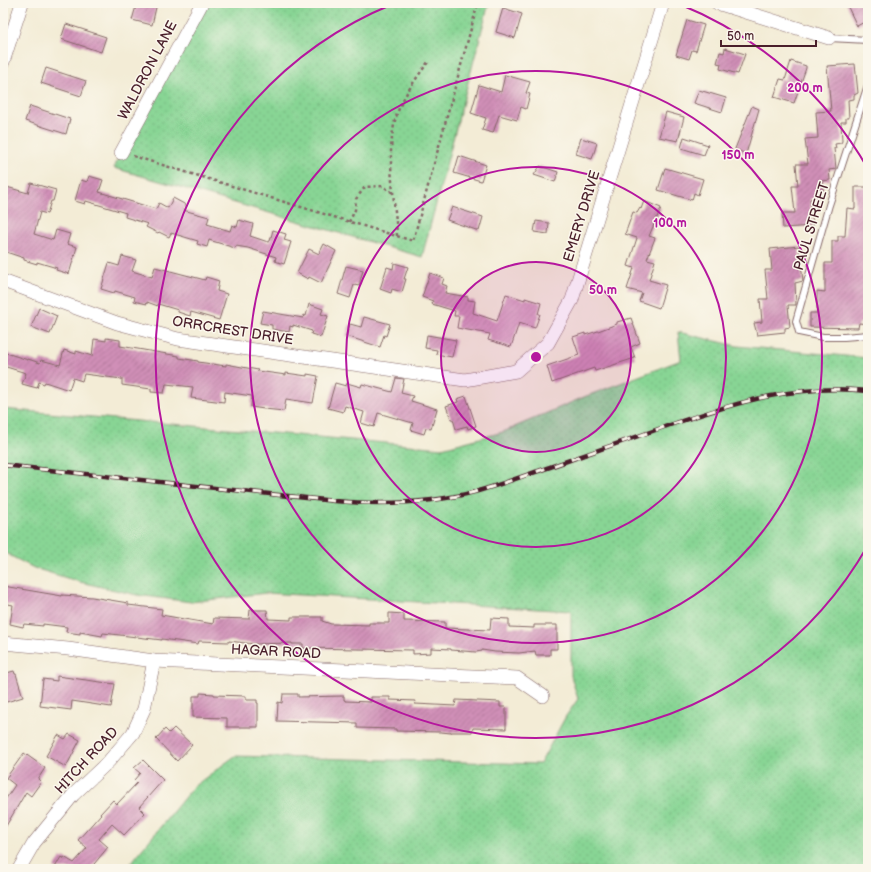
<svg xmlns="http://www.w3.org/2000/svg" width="871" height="872" font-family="'Balsamiq Sans',sans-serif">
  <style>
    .grass { fill: url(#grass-dots); stroke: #697a60 }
    .building { fill: url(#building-hatch) }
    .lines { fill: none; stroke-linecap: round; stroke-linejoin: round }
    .lane-casing { stroke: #856767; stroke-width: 8 }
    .street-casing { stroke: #856767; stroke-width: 14 }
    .path { stroke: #856767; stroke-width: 2.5; stroke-dasharray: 3 3; stroke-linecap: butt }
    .lane { stroke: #fff; stroke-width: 6 }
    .street { stroke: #fff; stroke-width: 13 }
    .rail-casing { stroke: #4a1f2b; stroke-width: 4.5 }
    .rail { stroke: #fbf7ec; stroke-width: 3; stroke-dasharray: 9; stroke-linecap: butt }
    .ring { fill: none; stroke: #b5179e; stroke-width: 2 }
    .labels { text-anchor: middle; stroke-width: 3; stroke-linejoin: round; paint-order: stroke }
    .street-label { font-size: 14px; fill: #4a1f2b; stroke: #fbf7ec }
    .centre { fill: #b5179e; stroke: #fbf7ec; stroke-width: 2 }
    .ring-label { font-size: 12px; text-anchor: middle; font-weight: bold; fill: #b5179e; stroke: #fbf7ec; stroke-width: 3; stroke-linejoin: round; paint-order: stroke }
  </style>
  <defs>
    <pattern id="grass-dots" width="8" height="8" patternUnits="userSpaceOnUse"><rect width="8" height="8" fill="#88d594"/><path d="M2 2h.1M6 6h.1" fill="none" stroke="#77b680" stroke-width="1.8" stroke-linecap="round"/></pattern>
    <pattern id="building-hatch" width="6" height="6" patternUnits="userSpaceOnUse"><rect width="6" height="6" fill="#d08fb7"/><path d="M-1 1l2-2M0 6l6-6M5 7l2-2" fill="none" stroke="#ab7495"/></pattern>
  </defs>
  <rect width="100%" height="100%" fill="#fbf7ec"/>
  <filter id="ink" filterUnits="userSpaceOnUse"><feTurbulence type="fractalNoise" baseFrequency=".025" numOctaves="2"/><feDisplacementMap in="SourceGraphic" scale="8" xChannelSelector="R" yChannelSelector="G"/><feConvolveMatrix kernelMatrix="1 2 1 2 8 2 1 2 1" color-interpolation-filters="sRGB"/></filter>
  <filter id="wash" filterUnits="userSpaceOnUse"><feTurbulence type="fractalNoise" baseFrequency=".012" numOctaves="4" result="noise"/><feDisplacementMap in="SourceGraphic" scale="16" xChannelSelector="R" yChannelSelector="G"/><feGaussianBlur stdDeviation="0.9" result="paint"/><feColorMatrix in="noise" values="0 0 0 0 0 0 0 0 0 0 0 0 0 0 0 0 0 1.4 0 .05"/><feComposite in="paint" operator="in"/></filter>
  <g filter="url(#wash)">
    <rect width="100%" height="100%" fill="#f3ecd6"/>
    <g class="grass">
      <polygon points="202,3 489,3 422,257 114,168 121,153"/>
      <polygon points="678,332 737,346 868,358 868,869 126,869 193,787 235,756 540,764 566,716 578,699 571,676 571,611 266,593 191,602 137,595 80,582 34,568 3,552 3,409 442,448 503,432 584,397 681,360"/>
    </g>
    <g id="blocks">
      <g class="building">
        <polygon points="137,3 157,3 152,25 132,20"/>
        <polygon points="846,3 868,3 868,20 857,26"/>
        <polygon points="503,8 522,14 515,38 496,32"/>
        <polygon points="687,20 704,25 696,51 692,50 689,59 676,55"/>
        <polygon points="66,24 106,37 101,52 61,39"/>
        <polygon points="725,48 745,54 738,74 720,69 721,64 717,63 720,52 724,53"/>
        <polygon points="791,61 806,66 806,68 794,103 774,97 780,79 785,80"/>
        <polygon points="855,64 858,93 854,95 854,99 848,100 849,118 846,118 846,122 841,122 842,141 841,143 835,144 836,148 834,148 836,169 829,170 830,180 822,181 824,197 810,199 813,226 783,228 782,213 795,213 792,186 798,186 796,164 808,164 805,139 818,138 816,112 831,111 827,66"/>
        <polygon points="46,68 86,81 81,96 41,83"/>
        <polygon points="505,75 530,82 526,93 530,94 526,109 521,107 517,120 499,115 493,133 482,130 486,118 471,113 479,85 501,92"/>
        <polygon points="699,90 726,98 722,112 694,103"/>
        <polygon points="30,106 70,119 66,134 25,121"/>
        <polygon points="752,106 759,109 746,154 735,149"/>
        <polygon points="666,112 684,117 678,141 659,137"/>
        <polygon points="684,137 708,145 704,155 681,148"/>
        <polygon points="581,138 597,143 592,159 576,154"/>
        <polygon points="459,156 486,165 481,181 454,173"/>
        <polygon points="540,166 558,172 555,182 534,175"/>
        <polygon points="665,168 703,179 698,195 694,193 692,200 658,190"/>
        <polygon points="89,176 103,180 99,192 156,209 159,203 168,208 173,198 186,205 183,210 209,217 207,224 230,231 232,225 237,227 239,220 253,224 250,236 268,242 270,241 273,230 286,234 284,240 291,242 284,264 275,261 276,257 248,248 236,246 235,248 209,240 207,247 197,244 198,241 171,233 169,237 159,232 158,233 146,227 148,224 125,217 126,213 86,201 85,204 75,201 81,180 87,182"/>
        <polygon points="31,183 56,190 53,201 51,201 47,214 40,212 34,234 53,240 56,230 70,234 67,244 77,247 69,274 56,270 57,268 37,262 37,264 24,260 24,258 3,251 3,186 28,193"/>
        <polygon points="855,187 868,187 868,324 859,323 858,328 810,327 810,313 817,313 817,291 825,292 825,263 832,263 832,241 838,241 838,236 845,236 847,208 855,209"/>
        <polygon points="644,201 661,208 649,236 655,238 647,259 655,261 649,280 666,285 659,308 639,301 642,293 627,289 634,268 628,266 637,238 625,234 633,212 637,213 640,208 641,209"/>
        <polygon points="452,207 483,217 479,231 447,220"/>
        <polygon points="536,221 549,223 548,234 534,232"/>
        <polygon points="324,244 336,251 321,283 309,277 308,279 297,273 309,249 319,254"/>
        <polygon points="799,246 803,281 795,283 796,305 788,305 790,327 785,328 785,332 757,335 754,323 762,322 760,299 768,299 765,270 772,270 770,249"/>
        <polygon points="122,256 136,260 132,271 152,277 155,267 205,280 206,277 219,281 217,291 227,294 219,320 191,312 190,316 178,312 178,310 158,304 158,306 147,302 147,304 134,301 135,297 115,291 114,293 101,289 109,263 119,266"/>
        <polygon points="394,263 408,267 404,279 406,279 402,292 392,289 391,293 380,289 387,267 393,269"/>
        <polygon points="346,266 363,270 359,286 354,285 350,298 338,294"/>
        <polygon points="430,273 444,278 442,284 447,286 445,293 468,297 468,300 475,301 473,313 497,321 506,294 525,300 525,298 541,303 538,314 540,314 535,328 519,323 511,347 488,340 490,334 457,328 459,316 454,316 455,311 432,304 433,301 422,297"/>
        <polygon points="309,304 323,309 321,314 328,316 321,337 311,334 312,331 293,325 293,327 290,326 289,332 272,329 272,325 260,323 263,311 303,318 304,315 306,316"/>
        <polygon points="39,308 57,316 50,334 31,327"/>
        <polygon points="364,317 390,324 386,336 384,335 380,347 346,336 350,324 361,327"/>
        <polygon points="631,318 640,343 631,347 635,358 595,371 594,368 552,383 547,366 579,355 573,337 585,333 585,335 598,331 617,324 617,322"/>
        <polygon points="427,335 456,340 452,357 436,354 437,350 425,348"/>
        <polygon points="106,338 120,340 120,346 179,356 179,358 198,361 198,362 226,366 226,364 258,370 257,371 286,375 286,373 307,376 307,374 318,376 313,403 286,399 284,411 264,409 251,407 252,396 225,392 224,402 191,398 193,387 166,384 164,393 151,392 151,389 122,385 122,379 84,374 82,381 73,378 69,390 45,382 44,384 39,382 37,388 22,384 26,373 3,366 3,352 28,360 28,359 40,363 41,360 60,365 64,350 76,354 76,351 92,356 94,339 106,341"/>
        <polygon points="396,378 404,379 401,393 413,396 411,401 437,409 431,429 426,428 424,434 411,430 413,423 378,413 374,427 361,423 364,412 345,406 343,412 328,408 335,383 346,386 347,383 361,387 362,384 392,392"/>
        <polygon points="466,396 476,426 468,429 467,426 456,429 453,419 451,419 446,406 458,402 457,399"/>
        <polygon points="3,586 62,596 62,595 92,597 128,603 128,605 162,609 161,615 213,624 214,618 249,619 250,610 267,610 268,619 291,620 291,617 322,617 322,621 331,624 369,625 369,623 389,623 389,613 404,614 404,621 445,622 445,628 490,630 491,618 509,619 509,627 534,628 534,625 557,625 557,649 550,649 550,655 536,655 535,651 519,653 495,652 482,650 482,651 476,652 451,650 451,649 431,648 431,653 413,654 413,650 303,648 303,644 292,644 292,643 254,644 229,641 229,642 199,641 198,644 162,639 162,640 103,633 102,636 80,632 80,634 66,632 67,627 43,624 43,626 24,624 23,627 10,624 13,605 3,603"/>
        <polygon points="14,671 15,674 16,674 23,697 3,703 3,674"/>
        <polygon points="57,676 115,684 111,707 72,701 71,710 40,706 43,679 57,681"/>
        <polygon points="200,693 214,694 214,695 246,696 246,700 257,700 257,703 258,703 258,727 227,727 227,718 193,717 193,696 200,696"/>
        <polygon points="283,694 298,694 298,697 344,696 344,700 345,700 345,701 371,702 371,697 390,697 390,700 416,701 415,704 455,706 456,700 500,702 500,707 506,707 506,729 473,728 472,732 451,732 451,733 441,732 396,731 396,729 357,728 357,723 277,721 278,702 282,703"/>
        <polygon points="174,728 192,745 177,761 156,739 165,729 169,733"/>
        <polygon points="69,734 80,740 66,767 46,756 58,735 65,739"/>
        <polygon points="24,753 45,768 38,779 41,782 31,796 26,792 3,831 3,803 15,785 6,778"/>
        <polygon points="143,760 163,780 139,807 145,813 124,835 112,824 99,839 108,847 90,869 54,869 61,857 63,859 64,857 74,863 87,848 78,840 101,814 100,814 113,800 117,804 137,783 134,780 140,773 134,768"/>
      </g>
    </g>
  </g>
  <g filter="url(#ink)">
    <use href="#blocks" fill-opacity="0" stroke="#856767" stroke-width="1"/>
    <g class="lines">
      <defs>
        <g id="lane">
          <polyline points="829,38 868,40"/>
          <polyline points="868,85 829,205 796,321 799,332 823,337 844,337 868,335"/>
        </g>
        <g id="street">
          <polyline points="717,3 829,38"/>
          <polyline points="3,62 22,3"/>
          <polyline points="121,153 202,3"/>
          <polyline points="3,281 117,323 178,339 465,380 516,371 548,343 572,300 663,3"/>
          <polyline points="3,643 68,649 154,661 517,678 543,696"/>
          <polyline points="19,869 34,843 73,795 109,761 133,733 144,709 154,661"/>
        </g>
      </defs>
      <use href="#lane" class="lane-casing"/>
      <use href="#street" class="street-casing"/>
      <g class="path">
        <polyline points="133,156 413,241 478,3"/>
        <polyline points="349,222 355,210 356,199 365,187 383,186 393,193"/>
        <path d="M397,236C395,196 385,156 396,117C402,97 416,79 428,62"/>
      </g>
      <use href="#lane" class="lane"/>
      <use href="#street" class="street"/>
      <defs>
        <path id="rail" d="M3,465L334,501C383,505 431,504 478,491C503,484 526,475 550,467C589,453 628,440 667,426C734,403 797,383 868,391"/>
      </defs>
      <use href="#rail" class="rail-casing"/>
      <use href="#rail" class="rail"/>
    </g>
  </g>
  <circle cx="536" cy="357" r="95" fill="#b5179e" fill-opacity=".12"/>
  <g class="ring">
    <circle cx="536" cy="357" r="95"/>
    <circle cx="536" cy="357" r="190"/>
    <circle cx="536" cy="357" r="286"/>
    <path d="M868 545A381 381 0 1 1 393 4M679 4A381 381 0 0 1 868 169"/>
  </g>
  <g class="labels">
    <g class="street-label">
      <text transform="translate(147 70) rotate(-62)" y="5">WALDRON LANE</text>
      <text transform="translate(581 216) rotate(-73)" y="5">EMERY DRIVE</text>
      <text transform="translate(811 226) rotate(-73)" y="5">PAUL STREET</text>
      <text transform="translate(233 330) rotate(9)" y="5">ORRCREST DRIVE</text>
      <text transform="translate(276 651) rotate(3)" y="5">HAGAR ROAD</text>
      <text transform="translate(86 760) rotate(-47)" y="5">HITCH ROAD</text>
    </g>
  </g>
  <circle cx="536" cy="357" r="6" class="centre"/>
  <g class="ring-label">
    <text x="805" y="92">200 m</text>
    <text x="738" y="159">150 m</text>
    <text x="670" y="227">100 m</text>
    <text x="603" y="294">50 m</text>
  </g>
  <rect width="871" height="872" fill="none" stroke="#fbf7ec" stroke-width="16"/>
  <path d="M721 40v6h95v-6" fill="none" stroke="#4a1f2b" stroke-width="2"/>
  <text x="727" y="40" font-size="12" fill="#4a1f2b" stroke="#fbf7ec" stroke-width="3" paint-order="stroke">50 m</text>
</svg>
